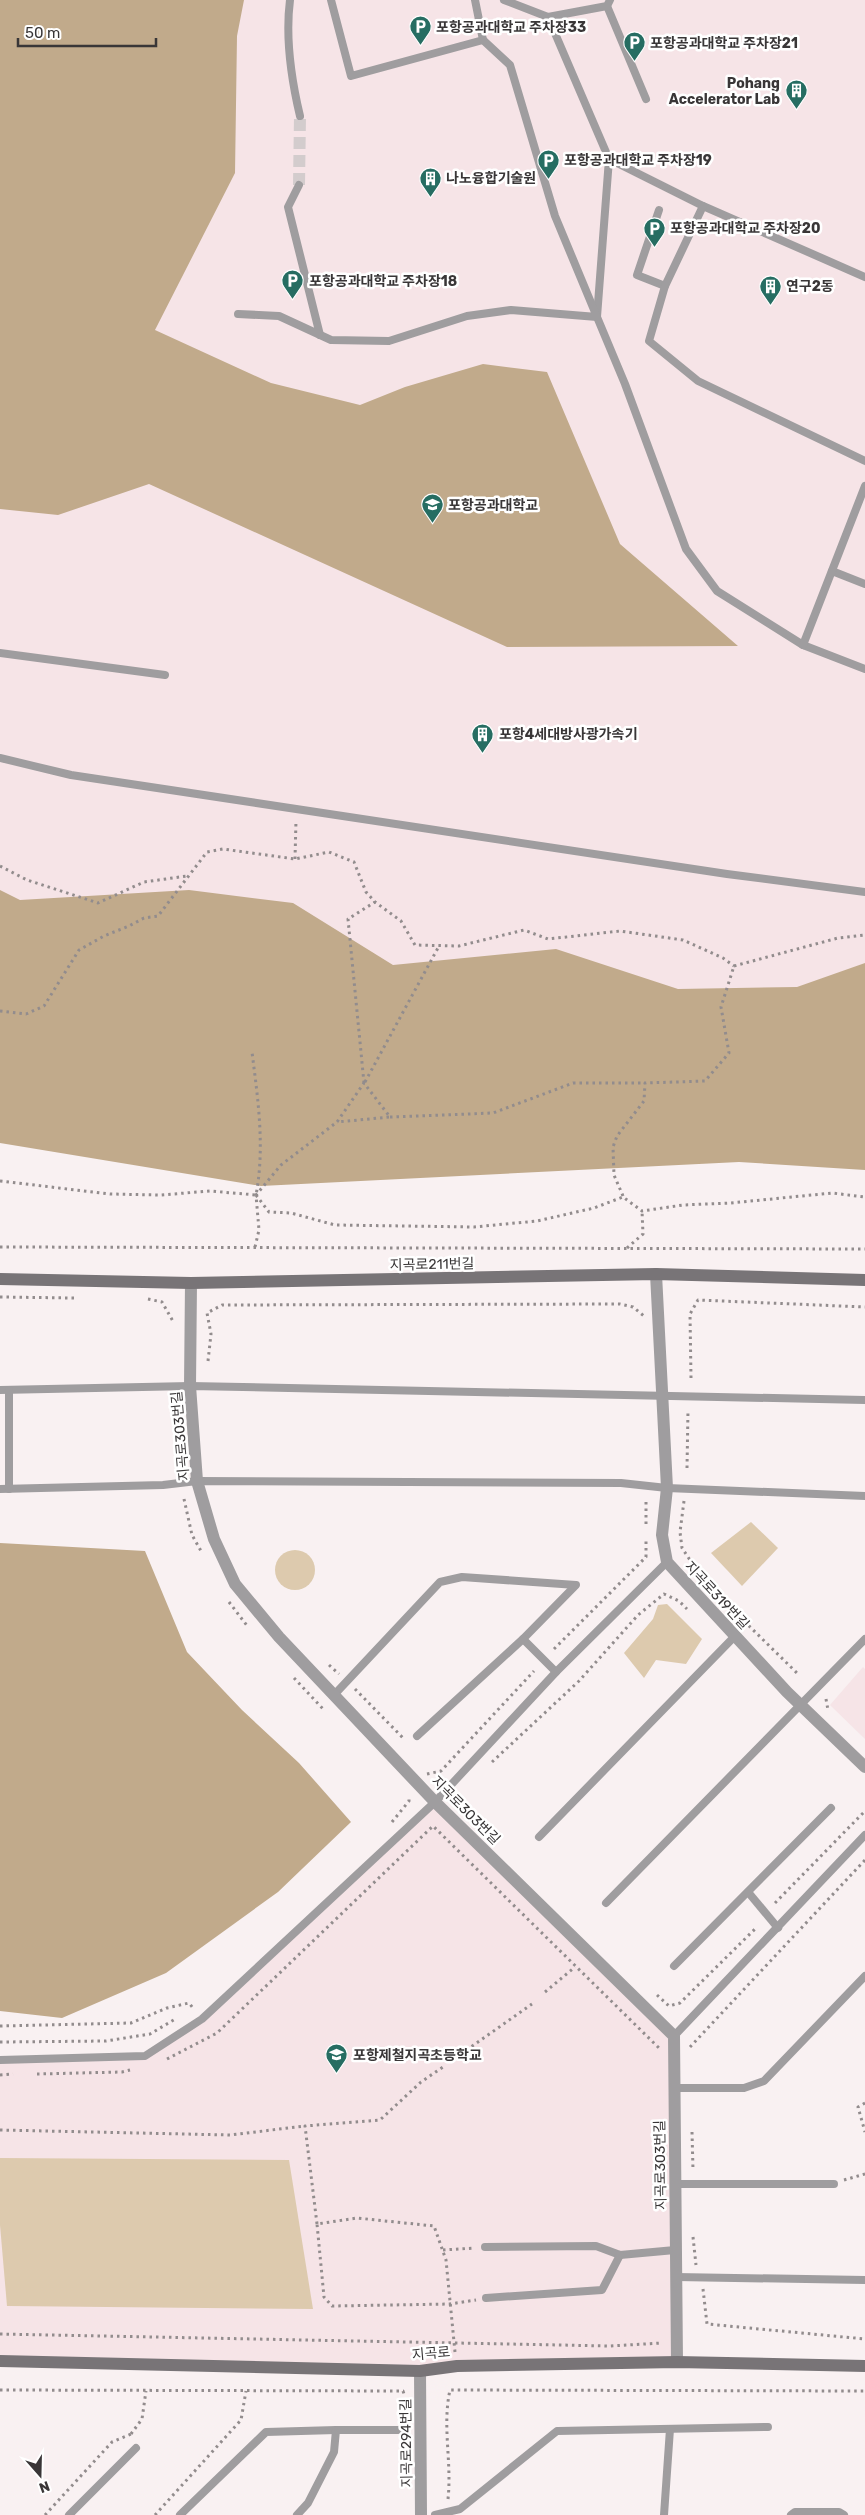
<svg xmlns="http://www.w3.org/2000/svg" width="865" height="2515" font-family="Rubik,'Noto Sans KR',sans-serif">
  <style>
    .built { fill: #f6e4e7 }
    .green { fill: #ddcaae }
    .forest { fill: #c1aa8b }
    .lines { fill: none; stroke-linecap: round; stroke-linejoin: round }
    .minor-tunnel { stroke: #d3cccd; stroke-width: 12; stroke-dasharray: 12 6; stroke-linecap: butt }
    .path { stroke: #928c8d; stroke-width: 3; stroke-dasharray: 2.5 4; stroke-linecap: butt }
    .service { stroke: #9f9d9f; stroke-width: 8 }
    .minor { stroke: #9f9d9f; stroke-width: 12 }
    .secondary { stroke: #787477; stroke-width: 12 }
    .labels { text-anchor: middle; stroke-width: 5; stroke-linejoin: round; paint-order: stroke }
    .poi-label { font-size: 14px; font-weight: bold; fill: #393637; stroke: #fff; text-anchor: start }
    .street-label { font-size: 14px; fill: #393637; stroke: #fff }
  </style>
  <rect width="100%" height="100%" fill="#f9f1f2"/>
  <g class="built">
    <polygon points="0,0 865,0 865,1082 0,1048"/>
    <polygon points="863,1667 865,1669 865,1739 830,1705"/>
    <polygon points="435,1802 674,2036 677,2362 457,2366 0,2361 0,2060 145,2056 203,2019"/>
  </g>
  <g class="green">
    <polygon points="751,1522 778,1548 742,1586 711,1553"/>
    <circle cx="295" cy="1570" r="20"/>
    <polygon points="667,1604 702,1639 686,1664 656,1660 644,1678 624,1653 653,1619 658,1605"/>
    <polygon points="0,2158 289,2160 313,2309 7,2306 0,2225"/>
  </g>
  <g class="forest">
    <polygon points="0,0 244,0 237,36 235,173 155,330 271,383 360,405 405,387 483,364 547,372 620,544 738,646 507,647 149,484 58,515 0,509"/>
    <polygon points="0,890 20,900 189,890 293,903 393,965 556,949 678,989 797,987 865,963 865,1170 739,1162 261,1186 0,1143"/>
    <polygon points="0,1543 145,1551 187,1652 242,1710 299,1763 351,1822 278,1892 166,1973 62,2018 0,2011"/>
  </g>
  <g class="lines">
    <polyline class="minor-tunnel" points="299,185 300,116"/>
    <g class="path">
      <polyline points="295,859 296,820"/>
      <polyline points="0,866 27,880 98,903 144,882 187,876"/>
      <polyline points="734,966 838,938 865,935"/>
      <polyline points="0,1011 26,1014 44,1006 79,950 104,936 129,926 144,918 158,916 207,852 223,849 295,859 329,852 354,862 366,892 375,902 401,921 415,945 459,946 524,930 548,939 620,931 683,940 723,958 734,966"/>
      <polyline points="365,1082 439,946"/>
      <polyline points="364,1083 348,919 375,902"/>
      <polyline points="390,1117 493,1113 573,1083 645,1083"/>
      <path d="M0,1181L110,1194L161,1195L210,1191L256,1195C265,1147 258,1100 252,1052"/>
      <polyline points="256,1195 269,1212 291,1213 335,1225 474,1227 537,1221 594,1208 623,1197 642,1211 683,1205 731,1203 832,1193 865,1197"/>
      <polyline points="623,1196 614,1175 613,1147 617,1136 644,1101 645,1083 705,1081 729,1053 721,1007 734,966"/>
      <polyline points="0,1247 865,1249"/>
      <polyline points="255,1247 259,1230 256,1195 281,1165 337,1122 364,1083 390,1117 337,1122"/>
      <polyline points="627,1248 643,1234 642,1211"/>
      <polyline points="0,1297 74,1298"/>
      <polyline points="148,1299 162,1302 174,1323"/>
      <polyline points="208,1361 211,1334 207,1313 222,1305 620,1304 633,1307 644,1316"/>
      <polyline points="691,1378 690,1314 698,1300 865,1307"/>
      <polyline points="687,1468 688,1410"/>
      <polyline points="184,1499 192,1535 201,1551"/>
      <polyline points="684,1501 680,1532 682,1548 696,1569"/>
      <polyline points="646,1524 646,1498"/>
      <polyline points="229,1602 248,1627"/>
      <polyline points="744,1621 799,1675"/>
      <polyline points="554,1649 646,1557 646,1540"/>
      <polyline points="329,1665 339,1674"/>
      <polyline points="294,1678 324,1710"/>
      <polyline points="355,1689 405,1740"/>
      <polyline points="826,1699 828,1710"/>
      <polyline points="492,1762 579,1681 638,1615 664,1594 679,1601 687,1609"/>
      <polyline points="427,1774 441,1771 534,1671"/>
      <polyline points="392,1822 409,1801 409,1798"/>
      <polyline points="775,1903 865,1811"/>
      <polyline points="545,1992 575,1967"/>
      <polyline points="657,1995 669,2006 680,2003 757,1927"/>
      <polyline points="0,2026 131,2023 167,2008 189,2003 193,2008"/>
      <polyline points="0,2042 106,2041 150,2034 177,2018"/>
      <polyline points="690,2047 865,1860"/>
      <polyline points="461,2054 532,2004"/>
      <polyline points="167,2059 217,2033 433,1826 659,2048"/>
      <polyline points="37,2074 122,2072 130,2070"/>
      <polyline points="0,2075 13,2074"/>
      <polyline points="865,2103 858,2107 865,2132"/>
      <polyline points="0,2130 230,2135 305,2126"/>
      <polyline points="692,2132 693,2170"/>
      <polyline points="844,2180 865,2174"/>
      <polyline points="317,2224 305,2126 380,2120 421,2082 443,2067"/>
      <polyline points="693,2237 696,2265"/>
      <polyline points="443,2250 475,2248"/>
      <polyline points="703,2289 707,2324 865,2339"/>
      <polyline points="0,2334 610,2346 661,2343"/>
      <polyline points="455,2352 446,2260 434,2226 357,2218 317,2224 324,2297 332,2306 450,2304 476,2300"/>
      <polyline points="0,2390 403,2391 404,2394"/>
      <polyline points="131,2434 142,2419 146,2391"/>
      <path d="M448,2499C452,2462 442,2426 450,2390L865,2391"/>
      <polyline points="45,2515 112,2442 131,2434"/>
      <polyline points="155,2515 241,2420 246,2391"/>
    </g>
    <g class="service">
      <path d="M290,0C285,39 291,78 300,116"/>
      <polyline points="331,0 351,76 483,40 475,0"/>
      <polyline points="504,0 548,17 609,159 703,206 865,277"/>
      <polyline points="607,6 646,99"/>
      <polyline points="548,17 607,6 610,0"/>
      <polyline points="609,159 597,317 625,384 686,549 717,591 803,645 865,669"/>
      <polyline points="299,185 288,207 320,335"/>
      <polyline points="659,210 637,275 665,286 703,206"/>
      <polyline points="665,286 649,341 698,381 865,461"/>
      <polyline points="238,314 279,316 331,340 389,341 467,316 511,310 597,317 555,216 510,65 483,40"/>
      <polyline points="832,571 865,584"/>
      <polyline points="803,645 865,486"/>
      <polyline points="0,653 165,675"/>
      <polyline points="0,758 71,775 727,874 865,892"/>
      <polyline points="0,1390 190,1386 865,1400"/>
      <polyline points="0,1489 163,1485 197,1481 621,1483 667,1488 865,1496"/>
      <polyline points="9,1489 9,1390"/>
      <polyline points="334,1695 440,1582 462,1577 576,1585 523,1639"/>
      <polyline points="417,1736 523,1639 556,1672"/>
      <polyline points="539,1837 735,1636"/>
      <polyline points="748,1892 778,1928"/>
      <polyline points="606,1903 865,1639"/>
      <polyline points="674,1966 831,1808"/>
      <polyline points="674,2036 865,1835"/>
      <polyline points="0,2060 145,2056 202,2019 435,1802 556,1672 667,1562"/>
      <polyline points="674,2088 744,2088 764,2081 865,1976"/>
      <polyline points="675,2184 834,2184"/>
      <polyline points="485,2247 596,2246 620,2255 675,2250"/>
      <polyline points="676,2277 865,2280"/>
      <polyline points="486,2298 602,2290 620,2255"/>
      <polyline points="69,2515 136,2448"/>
      <polyline points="180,2515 266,2432 336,2430"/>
      <polyline points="297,2515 308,2503 334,2452 336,2430 398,2430"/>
      <polyline points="435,2515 460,2509 557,2431 768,2427"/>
      <polyline points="664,2515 670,2429"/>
      <polyline points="791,2515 795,2512 839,2512 844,2515"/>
    </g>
    <g class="minor">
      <polyline points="656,1274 667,1488 662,1535 667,1562 787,1692 865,1767"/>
      <polyline points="191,1283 190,1386 197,1481 214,1539 235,1584 279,1637 435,1802 674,2036 677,2362"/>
      <polyline points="420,2371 421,2515"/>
    </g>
    <g class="secondary">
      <polyline points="0,1279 191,1283 656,1274 865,1280"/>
      <polyline points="0,2361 420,2371 457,2366 677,2362 865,2366"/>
    </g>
  </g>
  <defs>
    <symbol id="parking-pin" viewBox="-11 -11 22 30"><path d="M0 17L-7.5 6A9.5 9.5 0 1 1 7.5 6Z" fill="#266d62" stroke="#fff"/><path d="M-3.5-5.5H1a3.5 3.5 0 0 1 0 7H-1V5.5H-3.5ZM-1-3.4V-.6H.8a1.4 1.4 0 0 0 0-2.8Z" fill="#fff"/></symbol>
    <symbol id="building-pin" viewBox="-11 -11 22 30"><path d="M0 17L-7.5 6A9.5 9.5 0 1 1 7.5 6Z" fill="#266d62" stroke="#fff"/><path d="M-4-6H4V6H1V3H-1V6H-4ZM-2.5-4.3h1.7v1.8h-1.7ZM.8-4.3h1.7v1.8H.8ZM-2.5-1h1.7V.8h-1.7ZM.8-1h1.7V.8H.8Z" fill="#fff"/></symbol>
    <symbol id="university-pin" viewBox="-11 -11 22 30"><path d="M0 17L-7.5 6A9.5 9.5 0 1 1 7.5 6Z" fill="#266d62" stroke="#fff"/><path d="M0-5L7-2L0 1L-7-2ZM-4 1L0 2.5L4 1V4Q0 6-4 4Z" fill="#fff"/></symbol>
    <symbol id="school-pin" viewBox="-11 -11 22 30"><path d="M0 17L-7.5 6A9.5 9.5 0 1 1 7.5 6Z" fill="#266d62" stroke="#fff"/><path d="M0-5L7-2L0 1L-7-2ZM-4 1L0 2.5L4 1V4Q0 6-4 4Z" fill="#fff"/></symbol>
  </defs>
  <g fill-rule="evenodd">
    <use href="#parking-pin" x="408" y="14" width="25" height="34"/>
    <use href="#parking-pin" x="622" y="30" width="25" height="34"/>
    <use href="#building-pin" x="784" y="78" width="25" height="34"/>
    <use href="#parking-pin" x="536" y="148" width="25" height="34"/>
    <use href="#building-pin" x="418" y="166" width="25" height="34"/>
    <use href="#parking-pin" x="642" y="216" width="25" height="34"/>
    <use href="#parking-pin" x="280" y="268" width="25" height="34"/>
    <use href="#building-pin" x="758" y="274" width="25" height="34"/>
    <use href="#university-pin" x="420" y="492" width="25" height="34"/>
    <use href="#building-pin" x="470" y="722" width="25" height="34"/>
    <use href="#school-pin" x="324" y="2042" width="25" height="34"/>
  </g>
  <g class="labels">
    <g class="poi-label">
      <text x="436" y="32">포항공과대학교 주차장33</text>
      <text x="650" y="48">포항공과대학교 주차장21</text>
      <text x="780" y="88" text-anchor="end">Pohang<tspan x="780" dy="16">Accelerator Lab</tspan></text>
      <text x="564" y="165">포항공과대학교 주차장19</text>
      <text x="446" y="183">나노융합기술원</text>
      <text x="670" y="233">포항공과대학교 주차장20</text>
      <text x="309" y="286">포항공과대학교 주차장18</text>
      <text x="786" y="291">연구2동</text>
      <text x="448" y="510">포항공과대학교</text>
      <text x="499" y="739">포항4세대방사광가속기</text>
      <text x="353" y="2060">포항제철지곡초등학교</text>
    </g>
    <g class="street-label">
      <text transform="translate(432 1264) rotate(-1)" y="5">지곡로211번길</text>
      <text transform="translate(180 1436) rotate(-95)" y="5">지곡로303번길</text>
      <text transform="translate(717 1595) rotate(47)" y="5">지곡로319번길</text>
      <text transform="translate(466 1810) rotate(45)" y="5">지곡로303번길</text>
      <text transform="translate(660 2165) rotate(-91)" y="5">지곡로303번길</text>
      <text transform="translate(431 2353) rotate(-5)" y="5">지곡로</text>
      <text transform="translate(406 2443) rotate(-91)" y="5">지곡로294번길</text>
    </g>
  </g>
  <g transform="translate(40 2475) rotate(160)" stroke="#ffffff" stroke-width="4" paint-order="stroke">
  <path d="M0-4L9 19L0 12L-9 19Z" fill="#393637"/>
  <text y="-8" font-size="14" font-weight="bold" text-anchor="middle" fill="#393637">N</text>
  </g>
  <path d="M18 38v8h138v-8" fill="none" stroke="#393637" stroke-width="2.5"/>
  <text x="25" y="38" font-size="15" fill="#393637" stroke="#ffffff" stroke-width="4" paint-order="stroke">50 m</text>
</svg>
